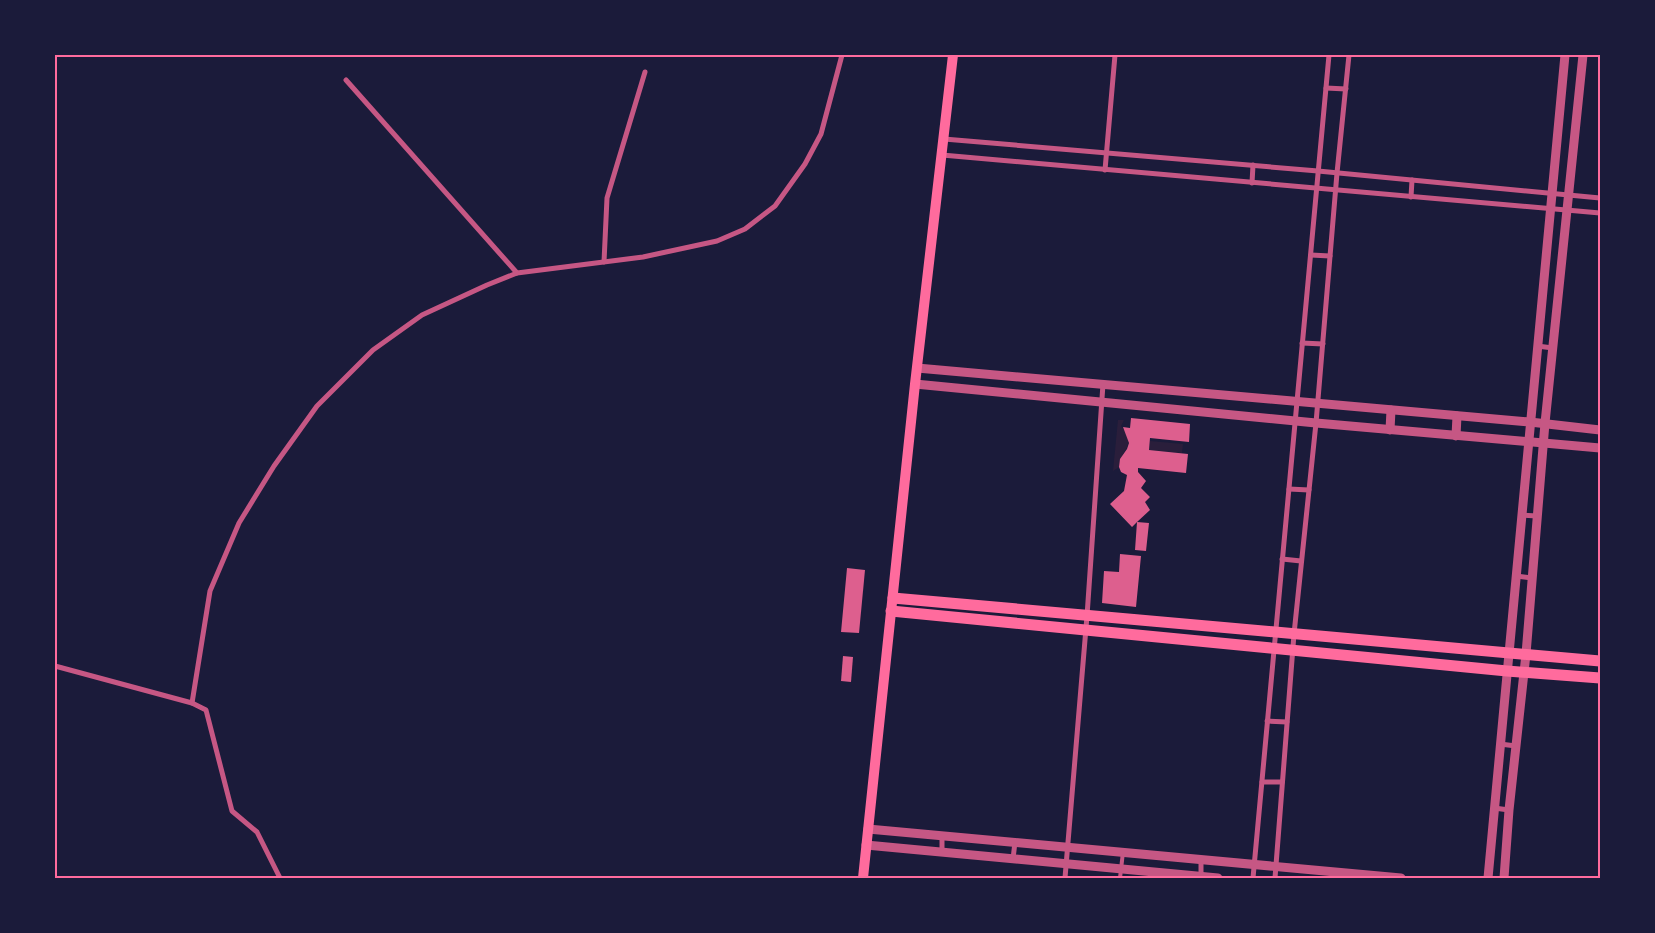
<svg xmlns="http://www.w3.org/2000/svg" width="1655" height="933" font-family="'Archivo Narrow',sans-serif">
  <style>
    .green { fill: #2a1e3b }
    .building { fill: #dd5f8e }
    .lines { fill: none; stroke-linecap: round; stroke-linejoin: round }
    .service { stroke: #c65784; stroke-width: 4 }
    .minor { stroke: #c65784; stroke-width: 5 }
    .tertiary { stroke: #c65784; stroke-width: 9 }
    .secondary { stroke: #ff6b9d; stroke-width: 10 }
    .primary { stroke: #ff6b9d; stroke-width: 11 }
    .neatline { fill: none; stroke: #ff6b9d; stroke-width: 2 }
  </style>
  <rect width="100%" height="100%" fill="#1b1b3a"/>
  <g class="green">
    <path d="M1118,420H1124L1121,426C1138,446 1121,448 1119,467L1113,471Z"/>
    <polygon points="1150,441 1183,444 1182,453 1149,450"/>
  </g>
  <g class="building">
    <polygon points="1131,418 1190,424 1189,442 1150,438 1149,450 1188,454 1186,473 1138,468 1138,472 1146,481 1141,488 1150,497 1145,502 1150,510 1137,522 1149,523 1146,551 1135,550 1137,522 1132,527 1110,504 1124,491 1127,475 1121,472 1119,467 1120,459 1127,449 1129,443 1123,427 1130,428"/>
    <polygon points="1120,554 1141,556 1136,607 1102,603 1104,571 1119,572"/>
    <polygon points="847,568 865,570 859,633 841,632"/>
    <polygon points="843,656 853,657 851,682 841,681"/>
  </g>
  <g class="lines">
    <polyline class="service" points="1120,878 1123,852"/>
    <g class="minor">
      <polyline points="346,80 517,273"/>
      <polyline points="1326,88 1346,89"/>
      <polyline points="944,139 1318,171 1600,198"/>
      <polyline points="942,155 1600,213"/>
      <polyline points="1105,170 1115,55"/>
      <polyline points="1252,183 1253,165"/>
      <polyline points="1411,197 1412,180"/>
      <polyline points="1311,255 1330,256"/>
      <polyline points="604,262 607,198 645,72"/>
      <polyline points="1302,343 1323,344"/>
      <polyline points="1537,346 1553,348"/>
      <polyline points="1289,489 1309,490"/>
      <polyline points="1521,515 1537,516"/>
      <polyline points="1282,559 1301,561"/>
      <polyline points="1516,576 1532,578"/>
      <polyline points="55,666 192,703 206,710 232,811 257,832 280,878"/>
      <polyline points="192,703 210,591 239,523 274,466 317,406 373,350 422,315 487,285 517,273 643,257 717,241 745,229 775,206 805,164 821,134 842,55"/>
      <polyline points="1267,721 1287,722"/>
      <polyline points="1500,744 1516,746"/>
      <polyline points="1262,782 1282,782"/>
      <polyline points="1494,808 1509,810"/>
      <polyline points="942,852 942,835"/>
      <polyline points="1013,859 1015,842"/>
      <polyline points="1201,876 1201,859"/>
      <polyline points="1065,878 1087,616 1103,384"/>
      <polyline points="1253,878 1329,55"/>
      <polyline points="1275,878 1294,634 1316,423 1337,173 1349,55"/>
    </g>
    <g class="tertiary">
      <polyline points="917,368 1530,422 1600,430"/>
      <polyline points="915,384 1316,423 1600,448"/>
      <polyline points="1390,430 1391,410"/>
      <polyline points="1456,436 1457,416"/>
      <polyline points="868,829 1401,878"/>
      <polyline points="866,845 1218,878"/>
      <polyline points="1488,878 1565,55"/>
      <polyline points="1504,878 1509,810 1526,654 1545,423 1583,55"/>
    </g>
    <polyline class="secondary" points="863,878 915,384 953,55"/>
    <g class="primary">
      <polyline points="893,598 1600,661"/>
      <polyline points="891,611 1507,671 1600,678"/>
    </g>
  </g>
  <rect width="1655" height="933" fill="none" stroke="#1b1b3a" stroke-width="112"/>
  <rect x="56" y="56" width="1543" height="821" class="neatline"/>
</svg>
